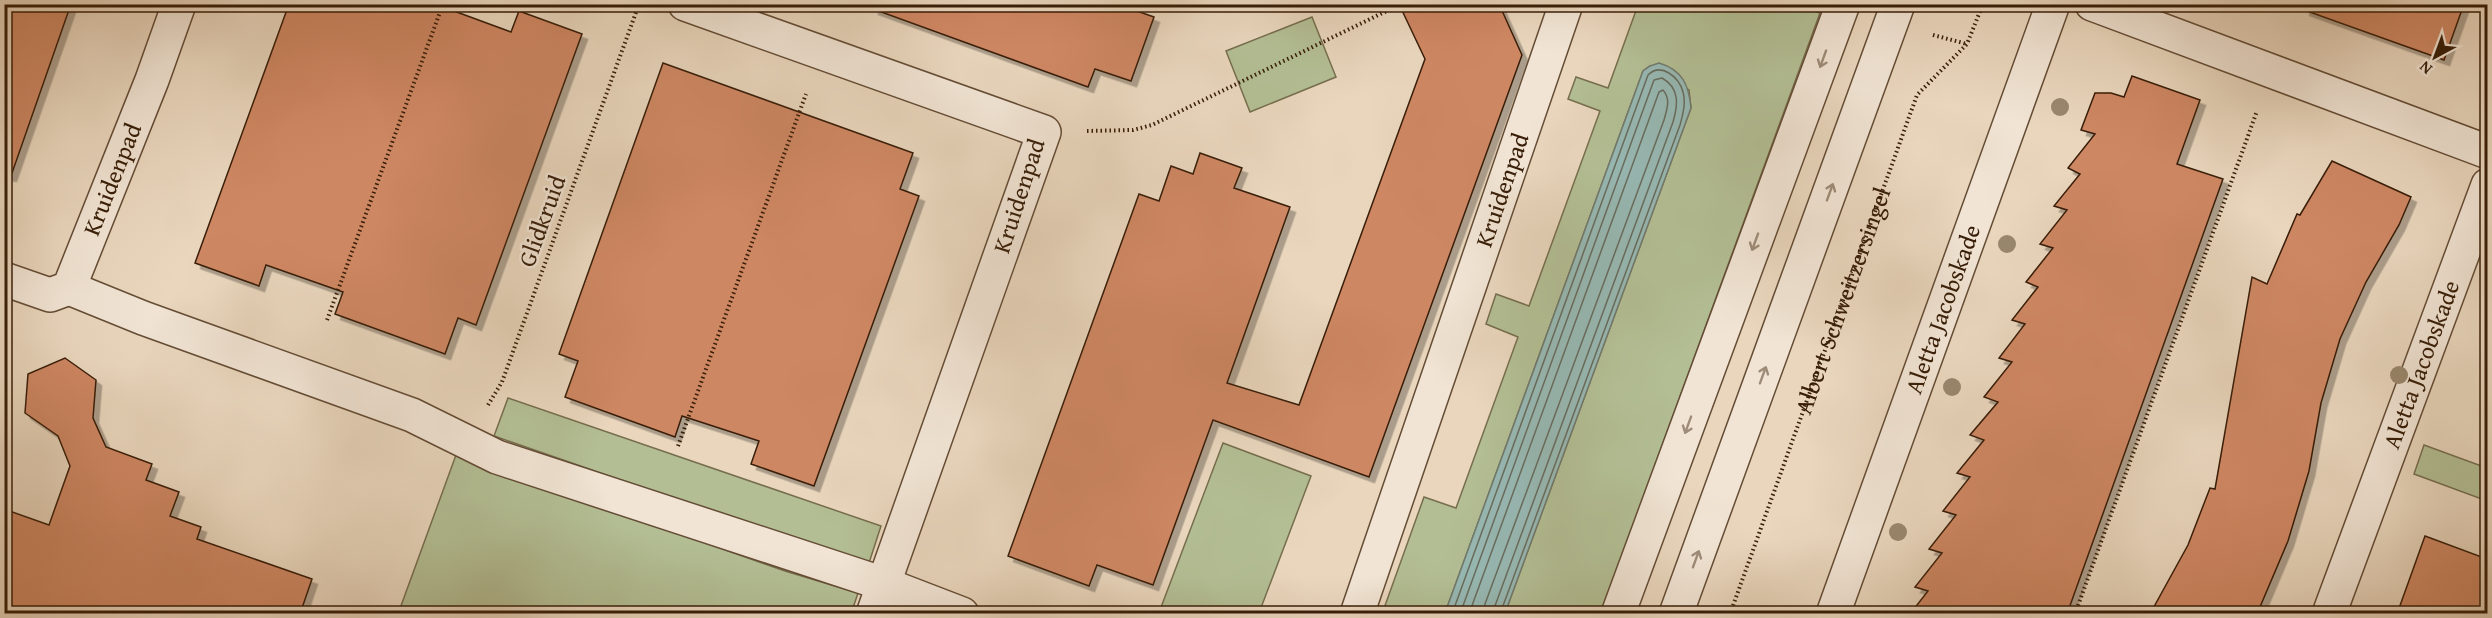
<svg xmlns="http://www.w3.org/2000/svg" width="2492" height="618" font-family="'Gentium Book Plus',serif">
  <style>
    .green { fill: #b3be94; stroke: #766e4e; stroke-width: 1.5 }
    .water { fill: #97b9b4; stroke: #717b6f; stroke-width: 1.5 }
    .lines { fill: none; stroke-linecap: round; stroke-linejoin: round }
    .shore { stroke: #686c5e; stroke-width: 1.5 }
    .building { fill: #ce8763; stroke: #381e08; stroke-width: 1.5; filter: url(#shadow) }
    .minor-casing { stroke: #644c35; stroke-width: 36 }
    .path { stroke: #381e08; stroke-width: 4; stroke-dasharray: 1.5 3; stroke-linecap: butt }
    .minor { stroke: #f1e4d4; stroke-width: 33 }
    .tree { fill: #99876d }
    .oneway { stroke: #9e8b78 }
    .labels { text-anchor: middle; stroke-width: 5; stroke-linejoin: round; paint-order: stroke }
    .street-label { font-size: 24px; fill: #381e08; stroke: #f1e4d4 }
  </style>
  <defs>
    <filter id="shadow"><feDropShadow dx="5.5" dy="5.5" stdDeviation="0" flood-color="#0004"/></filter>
  </defs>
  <rect width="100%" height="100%" fill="#e9d6bd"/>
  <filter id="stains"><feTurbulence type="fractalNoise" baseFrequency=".00333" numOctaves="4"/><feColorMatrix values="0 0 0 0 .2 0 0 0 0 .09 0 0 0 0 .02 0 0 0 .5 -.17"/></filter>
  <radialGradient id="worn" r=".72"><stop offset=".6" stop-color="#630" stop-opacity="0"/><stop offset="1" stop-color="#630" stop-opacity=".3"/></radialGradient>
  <g class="green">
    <polygon points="1638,5 1797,5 1820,13 1601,613 1505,613 1691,108 1689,90 1650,66 1643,71 1445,613 1382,614 1424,497 1456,508 1518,337 1486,324 1496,294 1529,306 1600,111 1568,99 1576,77 1608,88"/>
    <polygon points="1312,17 1336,77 1250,112 1226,51"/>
    <polygon points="508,398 881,526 868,566 494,436"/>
    <polygon points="1223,443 1311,476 1259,613 1170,613 1160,610"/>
    <polygon points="2424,445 2487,468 2487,501 2414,474"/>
    <polygon points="456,455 785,571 858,593 851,614 398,614"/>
  </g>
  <path class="water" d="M1659,63C1683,70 1689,86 1691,108L1505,613H1445L1643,71L1650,66Z"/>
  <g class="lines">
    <g class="shore">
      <path d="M1452,614L1648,75C1661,62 1679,77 1683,92C1686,103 1683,114 1680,125L1500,614"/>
      <path d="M1460,614L1654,80L1662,78C1680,88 1678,105 1673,122L1492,614"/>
      <path d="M1469,614L1659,92L1663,90C1671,99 1667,109 1664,120L1485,604L1483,614"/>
    </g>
  </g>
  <g class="building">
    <polygon points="4,4 71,4 11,176 4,175"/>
    <polygon points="289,4 435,4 511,32 519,11 582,34 476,325 458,318 445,354 335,314 343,292 266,265 259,286 195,263"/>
    <polygon points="873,4 1117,4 1154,17 1131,81 1095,69 1088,87 873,9"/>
    <polygon points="1399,4 1499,4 1522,55 1369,477 1213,420 1153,585 1097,565 1089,586 1008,556 1139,194 1159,201 1171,166 1193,174 1200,153 1242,168 1234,188 1290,207 1227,383 1299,405 1425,59"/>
    <polygon points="2305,4 2464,4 2444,60 2304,10"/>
    <polygon points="663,63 913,153 900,189 919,196 814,486 751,464 759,441 682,416 675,437 565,397 578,361 559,354"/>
    <polygon points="2132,76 2200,100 2177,164 2223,179 2067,614 1910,614 1928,591 1915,587 1942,553 1929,549 1956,515 1943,511 1970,477 1957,473 1984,440 1970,435 1998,402 1984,397 2012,362 1999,358 2025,324 2012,320 2038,287 2026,282 2053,248 2040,244 2067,210 2054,206 2080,174 2068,168 2095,134 2081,130 2095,93 2111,93 2124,97"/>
    <polygon points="2332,161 2411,197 2399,225 2366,282 2340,339 2321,403 2309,471 2288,541 2257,614 2150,614 2188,545 2210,488 2215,489 2252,277 2267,284 2297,214 2300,215"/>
    <polygon points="65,358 96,380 93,418 106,447 152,464 146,480 179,492 170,516 201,527 197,539 312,579 300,614 4,614 4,509 49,525 70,466 58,436 25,413 28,374"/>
    <polygon points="2425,536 2487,559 2487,614 2397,614"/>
  </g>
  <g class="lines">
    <defs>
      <g id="minor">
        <polyline points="685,4 1044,132 873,614"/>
        <polyline points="2092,4 2488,152"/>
        <path id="s2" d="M4,279L50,295L69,288L152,80L179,4"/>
        <polyline points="69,288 143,318 412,415 497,457 884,584 962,614"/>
        <path id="s3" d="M1357,614L1566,4"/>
        <polyline points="1618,614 1843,4"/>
        <polyline points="1676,614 1898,4"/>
        <path id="s4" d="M1833,614L2053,4"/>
        <path id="s5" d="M2329,614L2488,185"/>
      </g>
    </defs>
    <use href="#minor" class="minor-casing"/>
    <g class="path">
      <polyline points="1933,35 1967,44"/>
      <polyline points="1087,131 1133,130 1152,125 1399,5"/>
      <polyline points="327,320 443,4"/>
      <polyline points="488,405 502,382 639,4"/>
      <polyline points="678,446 806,94"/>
      <path id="s1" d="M1730,614L1917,95L1967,44L1983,4"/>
      <polyline points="2075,614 2257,111"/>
    </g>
    <use href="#minor" class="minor"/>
  </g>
  <g class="tree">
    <circle cx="2060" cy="107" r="9"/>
    <circle cx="2007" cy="244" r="9"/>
    <circle cx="2399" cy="375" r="9"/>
    <circle cx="1952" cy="387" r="9"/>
    <circle cx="1898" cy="532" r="9"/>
  </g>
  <defs><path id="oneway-shaft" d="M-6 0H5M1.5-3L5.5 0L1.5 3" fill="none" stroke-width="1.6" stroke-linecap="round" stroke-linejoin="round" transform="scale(1.5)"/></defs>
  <g class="oneway">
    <use href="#oneway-shaft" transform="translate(1823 59) rotate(110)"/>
    <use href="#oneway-shaft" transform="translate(1830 192) rotate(-70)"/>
    <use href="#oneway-shaft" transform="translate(1755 242) rotate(110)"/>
    <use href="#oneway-shaft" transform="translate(1763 375) rotate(-70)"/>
    <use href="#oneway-shaft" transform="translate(1688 425) rotate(110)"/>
    <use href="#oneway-shaft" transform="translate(1696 559) rotate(-70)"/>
  </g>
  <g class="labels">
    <g class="street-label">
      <text dy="8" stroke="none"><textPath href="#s2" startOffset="186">Kruidenpad</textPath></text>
      <text dy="8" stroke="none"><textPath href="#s3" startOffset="448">Kruidenpad</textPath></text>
      <text transform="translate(1019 196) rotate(-72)" y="8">Kruidenpad</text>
      <text transform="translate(542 221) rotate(-70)" y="8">Glidkruid</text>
      <text dy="8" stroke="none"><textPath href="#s1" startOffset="333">Albert Schweitzersingel</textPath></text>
      <text dy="8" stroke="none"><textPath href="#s4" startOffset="324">Aletta Jacobskade</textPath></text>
      <text dy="8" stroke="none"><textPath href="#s5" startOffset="266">Aletta Jacobskade</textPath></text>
    </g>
  </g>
  <rect width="2492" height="618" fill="none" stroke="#e9d6bd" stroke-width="24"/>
  <rect x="6" y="6" width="2480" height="606" fill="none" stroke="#381e08" stroke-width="3"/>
  <rect x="12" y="12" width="2468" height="594" fill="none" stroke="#381e08" stroke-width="1.5"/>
  <g transform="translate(2435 57) rotate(221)" stroke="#f1e4d4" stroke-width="4.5" paint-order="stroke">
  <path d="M0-4.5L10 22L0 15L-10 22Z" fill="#381e08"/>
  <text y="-9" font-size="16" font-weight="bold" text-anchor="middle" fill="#381e08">N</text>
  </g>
  <rect width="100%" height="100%" filter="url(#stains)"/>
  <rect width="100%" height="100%" fill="url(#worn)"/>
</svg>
